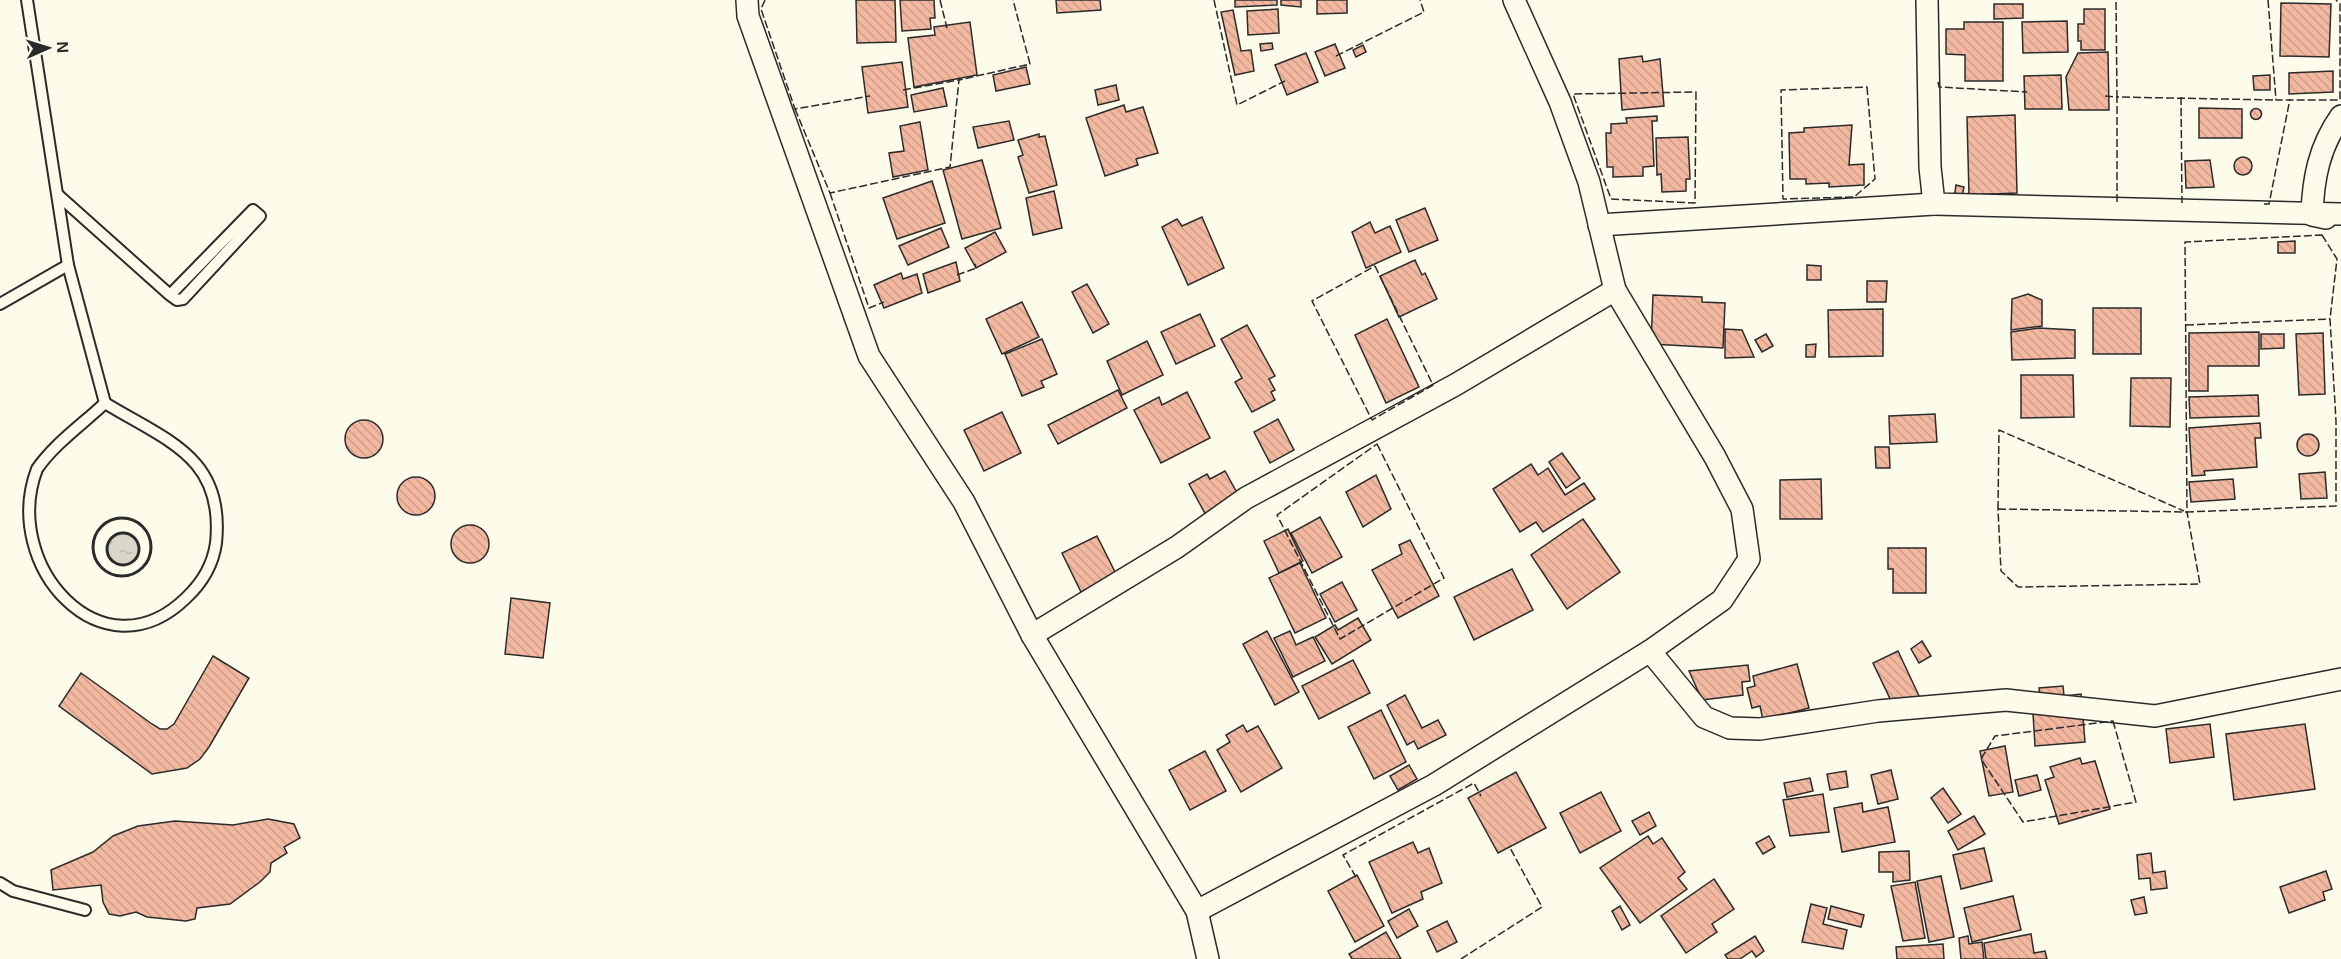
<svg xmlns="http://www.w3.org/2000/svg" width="2341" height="959" font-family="Arial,sans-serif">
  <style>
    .water { fill: url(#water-ripples); stroke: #74746e; stroke-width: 1.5 }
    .building { fill: url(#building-back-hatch); stroke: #2b2b2b; stroke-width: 1.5 }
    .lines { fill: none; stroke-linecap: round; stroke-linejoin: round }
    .service-casing { stroke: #2b2b2b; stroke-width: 14 }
    .minor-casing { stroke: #2b2b2b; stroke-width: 24 }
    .service { stroke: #fdfbea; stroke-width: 10 }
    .minor { stroke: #fdfbea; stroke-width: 21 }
    .fence { stroke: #2b2b2b; stroke-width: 1.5; stroke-dasharray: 8 3; stroke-linecap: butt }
    .wall { stroke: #2b2b2b; stroke-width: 3 }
  </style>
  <defs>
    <pattern id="water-ripples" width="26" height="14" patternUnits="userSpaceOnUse" patternTransform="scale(1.5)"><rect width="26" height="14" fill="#d8d7c9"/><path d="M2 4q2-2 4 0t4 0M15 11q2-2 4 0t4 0" fill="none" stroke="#bab9ad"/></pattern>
    <pattern id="building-back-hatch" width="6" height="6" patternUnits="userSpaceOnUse" patternTransform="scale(1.5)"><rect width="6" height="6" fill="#f2b8a0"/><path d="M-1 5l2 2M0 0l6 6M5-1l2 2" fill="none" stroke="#d09e8a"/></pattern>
  </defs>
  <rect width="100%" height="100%" fill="#fdfbea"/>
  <circle class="water" cx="123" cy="549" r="16"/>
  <g class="building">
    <polygon points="856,0 895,0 896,42 857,43"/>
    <polygon points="900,0 934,0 935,18 930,18 931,29 902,31"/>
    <polygon points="1056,0 1100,0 1101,10 1057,13"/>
    <polygon points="1235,0 1277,0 1277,5 1235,7"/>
    <polygon points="1281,0 1301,0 1301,7 1281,5"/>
    <polygon points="1317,0 1347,0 1347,13 1317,14"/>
    <polygon points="2281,3 2331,4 2329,57 2280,56"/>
    <polygon points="1994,4 2023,4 2023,18 1994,19"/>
    <polygon points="1278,9 1279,33 1248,35 1247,11"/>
    <polygon points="2084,9 2105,9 2105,50 2081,50 2081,41 2078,41 2078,24 2084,24"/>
    <polygon points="1233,10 1241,51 1251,50 1254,71 1235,75 1221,12"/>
    <polygon points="2067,21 2068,52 2023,53 2022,22"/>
    <polygon points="970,22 977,75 914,87 908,38 935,35 934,27"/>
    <polygon points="1964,22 2003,22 2003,81 1965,81 1965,55 1946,54 1946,29 1964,29"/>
    <polygon points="1272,43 1273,49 1261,51 1260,44"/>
    <polygon points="1335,44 1345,68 1325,76 1315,52"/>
    <polygon points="1363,45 1366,52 1356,57 1353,50"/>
    <polygon points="2108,52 2109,110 2069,110 2066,77 2078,53"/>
    <polygon points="1306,53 1318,82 1287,95 1275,65"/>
    <polygon points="1642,56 1643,62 1660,59 1664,106 1622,110 1619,59"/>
    <polygon points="902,62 908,107 868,113 862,67"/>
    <polygon points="1026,67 1030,84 996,91 993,75"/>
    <polygon points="2333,71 2333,92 2289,94 2289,73"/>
    <polygon points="2061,75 2062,109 2025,109 2024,76"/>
    <polygon points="2270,75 2270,90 2254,90 2253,76"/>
    <polygon points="1116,85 1119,100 1098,105 1095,90"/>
    <polygon points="943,88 947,106 914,112 911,95"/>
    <polygon points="1124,105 1126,112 1143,107 1158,153 1136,159 1138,165 1105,176 1086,118"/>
    <polygon points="2199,108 2242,109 2242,138 2199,138"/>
    <circle cx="2256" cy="114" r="5.5"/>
    <polygon points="2015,115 2017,193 1969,195 1967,117"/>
    <polygon points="1657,116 1657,121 1652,121 1654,166 1643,167 1643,176 1613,177 1613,167 1607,167 1606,133 1611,133 1611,124 1627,123 1626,118"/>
    <polygon points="1009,121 1014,140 978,148 973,127"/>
    <polygon points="920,122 928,170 893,177 889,153 904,151 900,126"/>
    <polygon points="1852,125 1849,165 1864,164 1864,185 1829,187 1829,183 1806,184 1806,179 1790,179 1789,133 1804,132 1804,128"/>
    <polygon points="1039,134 1039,137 1045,136 1057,185 1029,193 1018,157 1023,155 1018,140"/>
    <polygon points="1688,137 1690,179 1686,179 1686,191 1662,192 1661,174 1657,175 1656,138"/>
    <circle cx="2243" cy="166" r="9"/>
    <polygon points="982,160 1001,228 962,239 943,170"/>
    <polygon points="2210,160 2214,187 2186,188 2185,161"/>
    <polygon points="932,181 945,223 897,239 883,198"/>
    <polygon points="1956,185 1964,187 1961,201 1954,199"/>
    <polygon points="1054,191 1062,228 1033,235 1026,198"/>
    <polygon points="1425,208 1438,240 1409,252 1396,220"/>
    <polygon points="1202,217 1224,268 1188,285 1162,227 1177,219 1182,226"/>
    <polygon points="1370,222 1375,233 1390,226 1401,252 1366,268 1352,232"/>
    <polygon points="941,228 949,247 908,265 899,246"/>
    <polygon points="995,232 1006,252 976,268 965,248"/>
    <polygon points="2295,241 2295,253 2278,253 2278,242"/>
    <polygon points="1415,260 1422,275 1425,273 1437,299 1399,317 1380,276"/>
    <polygon points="956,262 960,281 928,293 923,274"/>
    <polygon points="1807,265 1821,266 1821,280 1807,280"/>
    <polygon points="901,273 903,279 917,274 922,293 884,308 874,285"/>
    <polygon points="1867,281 1887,281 1886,302 1867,302"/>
    <polygon points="1087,284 1109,324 1093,333 1072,292"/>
    <polygon points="2028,294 2042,300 2042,326 2011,330 2012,299"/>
    <polygon points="1653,295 1702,297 1702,302 1725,303 1723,348 1651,344"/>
    <polygon points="1022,302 1039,337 1002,354 986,319"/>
    <rect x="2093" y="308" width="48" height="46"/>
    <polygon points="1883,309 1883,356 1829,357 1828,310"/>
    <polygon points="1200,314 1215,346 1176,364 1161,332"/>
    <polygon points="1387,319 1419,387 1386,403 1355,335"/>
    <polygon points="1247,325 1275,376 1269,379 1275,390 1271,392 1275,400 1252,412 1235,382 1242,378 1221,339"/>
    <polygon points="2039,328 2075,330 2075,358 2012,360 2011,332"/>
    <polygon points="1725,329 1742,330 1754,357 1725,358"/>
    <polygon points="2259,332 2259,366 2208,366 2208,391 2189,391 2189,333"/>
    <polygon points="2323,333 2325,394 2299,395 2296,334"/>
    <polygon points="1766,334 1773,346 1762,352 1755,340"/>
    <polygon points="2261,334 2284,334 2284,348 2261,349"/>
    <polygon points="1042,339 1057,374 1041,381 1044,387 1022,396 1005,354"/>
    <polygon points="1147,341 1163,375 1122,395 1107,361"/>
    <polygon points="1816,344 1815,357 1806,357 1806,345"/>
    <polygon points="2021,375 2073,375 2074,417 2021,418"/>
    <polygon points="2131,378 2171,378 2170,427 2130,426"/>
    <polygon points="1118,390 1127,408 1058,444 1048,425"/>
    <polygon points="1187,392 1210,438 1161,463 1134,410 1159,397 1162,405"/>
    <polygon points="2258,395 2259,416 2190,418 2189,397"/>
    <polygon points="1002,412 1021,453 984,471 964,430"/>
    <polygon points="1935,414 1937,442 1890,444 1889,416"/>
    <polygon points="1278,419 1294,450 1270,463 1254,432"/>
    <circle cx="364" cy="439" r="19"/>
    <polygon points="2260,423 2261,438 2255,438 2257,467 2204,471 2205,475 2192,476 2189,428"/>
    <circle cx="2308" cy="445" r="11"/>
    <polygon points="1875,447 1889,447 1890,468 1876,468"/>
    <polygon points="1562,453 1580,478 1566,488 1549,462"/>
    <polygon points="1531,464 1538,475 1548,468 1565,495 1584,483 1595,499 1543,532 1536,522 1520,532 1493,489"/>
    <polygon points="1225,471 1241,500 1208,519 1189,484 1207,474 1210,479"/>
    <polygon points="2325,472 2327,498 2301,499 2299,474"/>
    <polygon points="1376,475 1391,509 1363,527 1346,492"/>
    <circle cx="416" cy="496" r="19"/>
    <polygon points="1821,479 1822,519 1780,519 1780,480"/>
    <polygon points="2233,479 2235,499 2191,502 2189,482"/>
    <polygon points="1320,517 1342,557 1312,573 1291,533"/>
    <polygon points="1583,519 1620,572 1567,609 1531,555"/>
    <circle cx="470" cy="544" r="19"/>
    <polygon points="1288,529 1303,561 1279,573 1264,541"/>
    <polygon points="1097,536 1116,574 1081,592 1062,553"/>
    <polygon points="1410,540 1439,596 1398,618 1372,570 1402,554 1399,545"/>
    <polygon points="1888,548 1926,548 1926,593 1893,593 1893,569 1888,569"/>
    <polygon points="1300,563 1326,618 1295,633 1269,578"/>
    <polygon points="1512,569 1533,610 1474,640 1454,597"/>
    <polygon points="1342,582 1357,610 1335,622 1320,594"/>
    <polygon points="511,598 550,603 543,658 505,654"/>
    <polygon points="1358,618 1371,640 1332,664 1315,637 1335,625 1338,630"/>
    <polygon points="1267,631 1299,692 1275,705 1243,644"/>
    <polygon points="1290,631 1296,645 1313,637 1325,661 1293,677 1274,638"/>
    <polygon points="1922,641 1931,656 1919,663 1911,649"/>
    <polygon points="1898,651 1920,698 1895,709 1873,663"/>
    <polygon points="213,656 249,678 209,747 200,759 187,768 152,774 59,706 81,673 152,724 160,729 167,729 174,724"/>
    <polygon points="1353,660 1370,693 1319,719 1302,686"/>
    <polygon points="1797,664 1809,708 1763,720 1760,706 1752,708 1747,688 1755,686 1753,676"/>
    <polygon points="1748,665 1750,681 1742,682 1743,695 1702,700 1689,671"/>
    <polygon points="2063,686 2064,696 2081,694 2085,742 2035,746 2032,697 2040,697 2039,688"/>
    <polygon points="1405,695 1422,728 1438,720 1446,735 1418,749 1414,741 1407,745 1387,705"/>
    <polygon points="1381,710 1406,762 1374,779 1348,727"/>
    <polygon points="2210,724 2214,757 2170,763 2166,729"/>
    <polygon points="2305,724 2315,789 2234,800 2226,734"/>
    <polygon points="1243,725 1247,732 1258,726 1282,768 1241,792 1217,750 1230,742 1226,735"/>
    <polygon points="2005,746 2013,792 1989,796 1980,751"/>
    <polygon points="1205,751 1226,791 1190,810 1169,770"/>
    <polygon points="2080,758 2082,764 2095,761 2110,809 2059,824 2045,780 2054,777 2050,767"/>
    <polygon points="1409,765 1417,779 1398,790 1390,776"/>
    <polygon points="1891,770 1898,799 1878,804 1871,775"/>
    <polygon points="1846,771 1848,787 1830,790 1827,774"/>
    <polygon points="1516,772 1546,828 1498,853 1468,798"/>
    <polygon points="2037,775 2041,790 2019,796 2015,780"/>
    <polygon points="1810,778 1813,791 1787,797 1784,783"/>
    <polygon points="1943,788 1961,814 1948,823 1931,798"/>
    <polygon points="1601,792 1621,831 1580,853 1560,813"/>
    <polygon points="1823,794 1829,832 1790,836 1783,800"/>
    <polygon points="1862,803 1863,812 1888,807 1895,842 1842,852 1834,808"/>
    <polygon points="1649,812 1656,826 1640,835 1632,821"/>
    <polygon points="1974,816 1985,834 1958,850 1948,831"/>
    <polygon points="268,819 294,824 300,838 284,847 287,853 271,863 270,872 260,882 230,904 197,908 195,919 186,921 147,917 136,912 120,916 109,914 103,902 101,885 53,890 51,870 93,852 113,836 138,826 175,821 233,825"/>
    <polygon points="1648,836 1653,844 1662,838 1685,872 1678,878 1687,889 1640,923 1600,868"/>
    <polygon points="1769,836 1775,847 1763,854 1756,843"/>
    <polygon points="1413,842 1418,853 1429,848 1442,883 1421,892 1423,899 1392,913 1369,862"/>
    <polygon points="1984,848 1992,881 1961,889 1953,855"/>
    <polygon points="1909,851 1910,880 1893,882 1893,872 1879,872 1879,852"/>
    <polygon points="2151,853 2153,873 2165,871 2167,888 2151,890 2150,878 2139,879 2137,855"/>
    <polygon points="2326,871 2332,889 2323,892 2325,900 2289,913 2280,887"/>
    <polygon points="1357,875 1384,926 1355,942 1328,891"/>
    <polygon points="1941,876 1954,937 1929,942 1917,881"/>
    <polygon points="1714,879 1734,909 1712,924 1717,932 1686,953 1661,916"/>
    <polygon points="1915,882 1925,938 1903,941 1891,886"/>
    <polygon points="2013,896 2021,930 1972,942 1964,908"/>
    <polygon points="2144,897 2147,913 2135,915 2131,900"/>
    <polygon points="1811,904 1827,908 1823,924 1847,930 1843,949 1802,942"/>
    <polygon points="1620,906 1630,925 1622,930 1612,911"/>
    <polygon points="1831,906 1864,915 1861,927 1828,919"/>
    <polygon points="1409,909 1418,926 1397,938 1388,921"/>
    <polygon points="1447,921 1457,942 1437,952 1427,931"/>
    <polygon points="1386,932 1401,959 1352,959 1349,954"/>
    <polygon points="2031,934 2034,953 2045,951 2047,959 1986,959 1984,943"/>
    <polygon points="1755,936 1764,951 1756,957 1752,951 1740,959 1728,959 1725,955"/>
    <polygon points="1968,936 1969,944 1982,942 1984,959 1961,959 1959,938"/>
    <polygon points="1943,944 1944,959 1897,959 1896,947"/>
  </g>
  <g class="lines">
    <defs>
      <g id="service">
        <polyline points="27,0 68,265 105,403"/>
        <polyline points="58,195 170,295 253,210 260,216 183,299 177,300 170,295"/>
        <polyline points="0,304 68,265"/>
        <path d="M105,403C167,441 225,457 216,543C213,565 202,583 186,598C103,679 0,566 37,469C54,444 83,424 105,403Z"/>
        <polyline points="0,883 13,891 85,910"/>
      </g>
      <g id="minor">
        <polyline points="747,0 748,16 869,356 964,502 1032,635 1197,911 1208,959"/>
        <polyline points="1927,0 1930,167 1934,204 2341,214"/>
        <path d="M2326,218L2312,215C2313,179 2319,147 2341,116"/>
        <polyline points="1599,225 1934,204"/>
        <polyline points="1032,635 1177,547 1246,498 1455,385 1615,290"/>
        <polyline points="1650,651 1704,717 1730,728 1760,729 1878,711 2006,700 2155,716 2341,679"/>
        <polyline points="1197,911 1434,785 1650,651 1722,600 1749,559 1742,509 1715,457 1615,290 1589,182 1560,102 1514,0"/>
      </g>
    </defs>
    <use href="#service" class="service-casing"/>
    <use href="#minor" class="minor-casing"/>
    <use href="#service" class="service"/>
    <use href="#minor" class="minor"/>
    <g class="fence">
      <polyline points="765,0 761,9 795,109 870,96"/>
      <polyline points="940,0 947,28"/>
      <polyline points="1214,0 1237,105 1285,81"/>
      <polyline points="2268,0 2276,100 2340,100 2340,4 2336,0"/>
      <polyline points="1336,56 1424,12 1420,0"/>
      <polyline points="1938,82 1939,87 2027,92"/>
      <polygon points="1867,87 1875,179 1854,197 1783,199 1781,90"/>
      <polyline points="903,90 959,80 958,78"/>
      <polygon points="1696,92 1695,203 1611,199 1573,94"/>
      <polyline points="2105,96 2117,97 2116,0"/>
      <polyline points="2181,97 2182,203"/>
      <polyline points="795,109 830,193 950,167 959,80 1030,64 1013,0"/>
      <polyline points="830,193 869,308 884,302"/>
      <polyline points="2117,202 2117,97 2276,100"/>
      <polyline points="2264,204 2269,204 2290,99"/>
      <polygon points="2322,235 2337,259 2330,319 2336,421 2336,506 2187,512 2185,242"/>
      <polygon points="1375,266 1433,385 1372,420 1312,301"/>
      <polyline points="957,275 976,268 975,264"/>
      <polyline points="2186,325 2330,319"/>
      <polygon points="1377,444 1444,578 1340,639 1277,515"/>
      <polygon points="1998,509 2187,512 2200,584 2018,587 2001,571"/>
      <polyline points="1998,509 1999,430 2184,511"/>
      <polygon points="2113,721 2136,802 2023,822 1981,759 1995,736"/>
      <polyline points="1356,877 1343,855 1474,783 1481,796"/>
      <polyline points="1461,959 1542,907 1509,846"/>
    </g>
    <g class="wall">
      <circle cx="122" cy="547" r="29"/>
      <circle cx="123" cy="549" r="16"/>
    </g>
  </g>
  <g transform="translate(48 48) rotate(87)" stroke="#fdfbea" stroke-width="4.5" paint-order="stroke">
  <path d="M0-4.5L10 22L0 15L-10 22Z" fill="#2b2b2b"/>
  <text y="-9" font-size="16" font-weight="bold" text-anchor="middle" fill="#2b2b2b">N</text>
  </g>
</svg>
